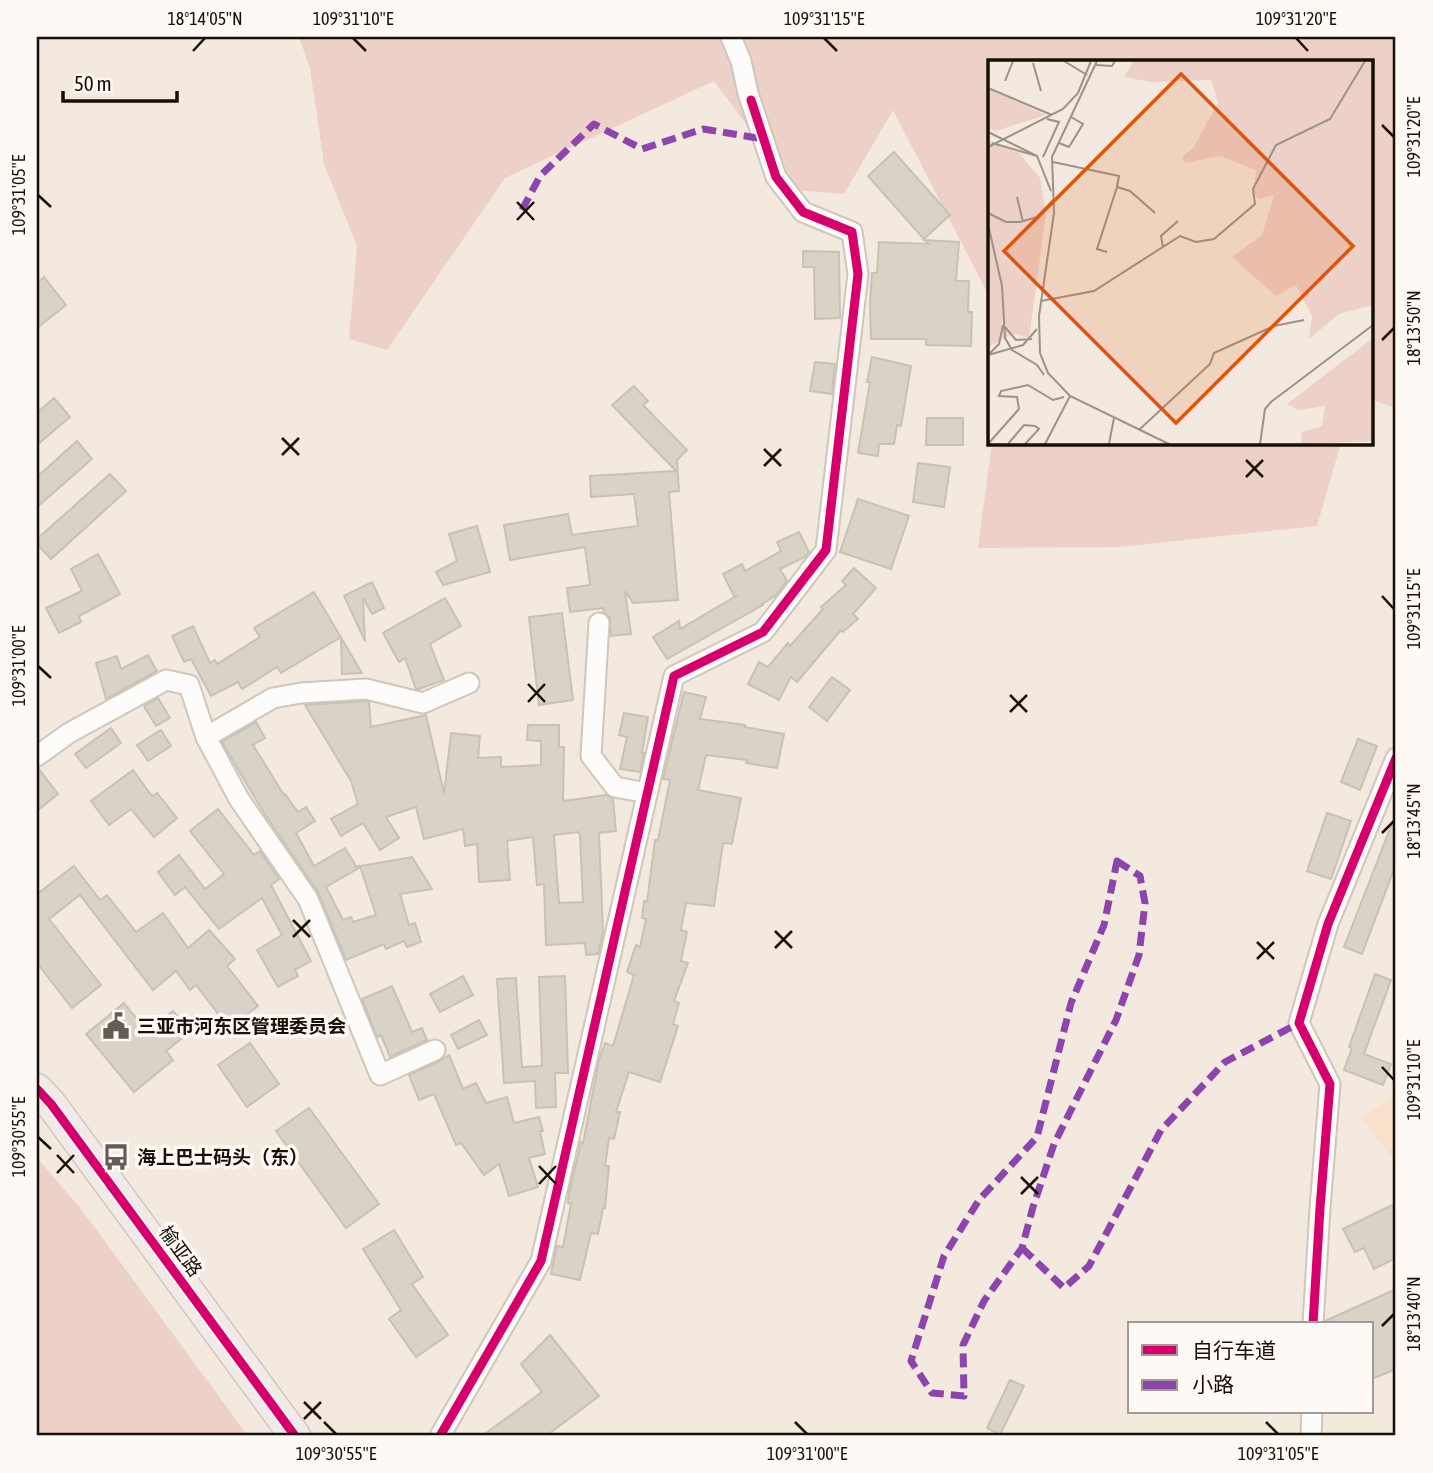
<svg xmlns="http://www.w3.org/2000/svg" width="1433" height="1473" font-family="'Asap Condensed','Noto Sans SC',sans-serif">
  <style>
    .built { fill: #f7e1ca }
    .green { fill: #edd0c7 }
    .building { fill: #d9d2c6; stroke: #c8c1b6; stroke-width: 2; fill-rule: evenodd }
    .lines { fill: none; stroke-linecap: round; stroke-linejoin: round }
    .minor-casing { stroke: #cfc6bc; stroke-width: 23 }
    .highway-casing { stroke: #cdc7c1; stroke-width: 33 }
    .minor { stroke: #fdfcfa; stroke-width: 19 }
    .highway { stroke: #f1eae6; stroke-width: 30 }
    .quiet { stroke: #8e44ad; stroke-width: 7; stroke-dasharray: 14 7; stroke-linecap: butt }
    .cycleway-casing { stroke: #fef9f4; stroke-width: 13 }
    .cycleway { stroke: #d6006c; stroke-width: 9 }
    .ticks { fill: none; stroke: #180f06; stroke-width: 2.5 }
    .labels { text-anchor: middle; stroke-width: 7; stroke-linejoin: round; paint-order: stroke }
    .poi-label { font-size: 19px; font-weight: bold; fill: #180f06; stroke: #fef9f4; text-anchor: start }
    .street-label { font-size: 19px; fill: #180f06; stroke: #fef9f4 }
    .inset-road { fill: none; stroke: #9c9288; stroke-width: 2 }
    .view { fill: #de550c; fill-opacity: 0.15; stroke: #de550c; stroke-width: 3.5 }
    .inset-edge { fill: none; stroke: #180f06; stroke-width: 3.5 }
    .neatline { fill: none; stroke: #180f06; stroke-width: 2.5 }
    .ticks-label { font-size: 18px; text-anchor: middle; fill: #180f06 }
  </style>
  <rect width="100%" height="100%" fill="#f4e9de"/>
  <polygon class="built" points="1396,1094 1396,1164 1362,1117"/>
  <g class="green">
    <polygon points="299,37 1396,37 1396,408 1372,400 1372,61 990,61 990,298 893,110 844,194 795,190 714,81 505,178 387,350 349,339 357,246 324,164 310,68"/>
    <polygon points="992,443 1341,443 1317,526 1119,547 978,548"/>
    <polygon points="37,1158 81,1209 248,1436 37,1436"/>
  </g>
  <g class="building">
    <polygon points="894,152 950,215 924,239 868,176"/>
    <polygon points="924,240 959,242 956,281 969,281 968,312 972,312 971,346 926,345 926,339 871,339 870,304 872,273 877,273 879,242 929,244"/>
    <polygon points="803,251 839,252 840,318 815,319 814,267 803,267"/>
    <polygon points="44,277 66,305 37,328 37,283"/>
    <polygon points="872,357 911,366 901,426 897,425 894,444 879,444 878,456 858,453 870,382 867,382"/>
    <polygon points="815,362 835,364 832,394 810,391"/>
    <polygon points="634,386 648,401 643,405 687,450 677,460 679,491 669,492 678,600 633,603 625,591 631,634 611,636 610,618 604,612 603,608 570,612 567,588 590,585 585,547 510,560 504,525 568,514 572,535 638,526 634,494 591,497 590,476 676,471 612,405"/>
    <polygon points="54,398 70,417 37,445 37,413"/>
    <polygon points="927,418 963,418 963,445 926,445"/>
    <polygon points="77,441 92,459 37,507 37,477"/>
    <polygon points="918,463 950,467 944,507 913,502"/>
    <polygon points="110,474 126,491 51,559 37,544 37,539"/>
    <polygon points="858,499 909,516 891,569 840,552"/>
    <polygon points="477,526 490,572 443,585 436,572 457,561 449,534"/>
    <polygon points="799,532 809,552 805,557 780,569 787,581 775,596 762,604 763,605 667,659 653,637 679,621 680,629 736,596 734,596 723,574 742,564 745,571 781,551 777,542"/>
    <polygon points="98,554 120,594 79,616 81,622 59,633 46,608 82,591 71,569"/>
    <polygon points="854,568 876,588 853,614 858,619 843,632 841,630 797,682 791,677 779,700 748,684 759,662 768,667 788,643 790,646 823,609 821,607 846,585 842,581"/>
    <polygon points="372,582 384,608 372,614 363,598 365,641 344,596"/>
    <polygon points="314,592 362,673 342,674 341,637 281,673 277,667 242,689 238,682 211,696 191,659 184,662 172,636 193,626 210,663 215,660 217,664 260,637 254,628"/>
    <polygon points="445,598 461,626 430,644 444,680 419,689 416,689 405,658 399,662 383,633"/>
    <polygon points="562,613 573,700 539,705 529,617"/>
    <polygon points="148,655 157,671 106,699 96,663 117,656 121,669"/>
    <polygon points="832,677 850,690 827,721 809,707"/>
    <polygon points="684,692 706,697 700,719 745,725 745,727 784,734 777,768 746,763 747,760 706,755 698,790 741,798 732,844 723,843 714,906 686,903 681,930 687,932 681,961 688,963 674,1001 679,1003 673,1024 678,1026 660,1082 629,1072 616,1112 620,1112 614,1139 609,1138 605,1166 609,1166 605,1208 603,1208 598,1234 591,1233 580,1280 551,1274 557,1246 563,1247 571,1204 568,1203 569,1193 581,1142 583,1143 599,1060 605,1043 613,1046 634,975 627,972 636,945 640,947 646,919 642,918 644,901 647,902 655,840 658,840 670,780 663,779"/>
    <polygon points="158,698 170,718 156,726 144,706"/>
    <path d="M365,701L369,702L371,727L426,715L444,793L451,733L480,736L478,758L501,757V767L541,765V741L527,740L528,725H559V747H564L563,801L606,795L613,799L616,831L599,833L603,932L598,954L586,955L585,943L546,945L544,884L537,885L533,837L507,841L510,880L479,882L477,844L465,846L463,829L424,839L416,807L386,817L399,838L380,850L363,823L341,836L331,819L358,804L351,781L305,705ZM578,832L580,835L583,902L559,903L554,835Z"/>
    <polygon points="624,713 648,717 642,753 644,753 640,772 620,769 627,737 619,735"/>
    <polygon points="256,722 265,738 253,745 284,795 285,794 298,812 306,807 315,821 296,833 314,866 345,848 356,866 354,867 359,866 359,868 326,887 343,920 351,917 353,922 376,915 360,866 412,857 432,889 400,894 409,925 415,923 421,942 407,947 404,941 386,949 384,944 346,960 318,892 262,810 222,742"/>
    <polygon points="111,728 121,743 86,768 75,754"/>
    <polygon points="161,730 171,746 148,761 137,745"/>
    <polygon points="1358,739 1377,746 1360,790 1341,782"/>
    <polygon points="37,768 38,768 58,794 37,811"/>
    <polygon points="133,770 152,796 157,793 177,818 154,837 131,809 109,825 91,801"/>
    <polygon points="218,809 254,855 260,851 279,879 271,885 311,961 295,970 298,976 278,987 257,950 282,935 262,898 219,929 185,887 175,895 158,872 179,855 205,889 224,874 190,831"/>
    <polygon points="1327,813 1351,821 1331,879 1307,871"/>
    <polygon points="1395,816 1396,817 1396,864 1362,954 1344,947"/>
    <polygon points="74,866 100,900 107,895 136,932 163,913 188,948 209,930 235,959 227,966 258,1006 229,1028 196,985 190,990 176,971 153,990 80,895 49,919 101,985 72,1008 37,963 37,894"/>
    <polygon points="1375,974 1391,980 1364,1054 1391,1064 1383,1085 1344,1070 1352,1048 1349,1047"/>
    <polygon points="463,976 473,995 440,1012 430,994"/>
    <polygon points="565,976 568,1073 555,1073 556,1107 536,1108 535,1081 504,1083 497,979 516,978 522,1067 542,1066 539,977"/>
    <polygon points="392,986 412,1032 422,1028 427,1040 390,1057 381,1035 377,1037 362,999"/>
    <polygon points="124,1003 147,1032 173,1011 190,1032 166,1051 173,1060 134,1092 86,1034"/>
    <polygon points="479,1020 487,1035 458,1049 451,1035"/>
    <polygon points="250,1043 279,1084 247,1107 218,1065"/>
    <polygon points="449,1055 463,1089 476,1083 486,1103 507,1097 514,1123 539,1117 543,1131 540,1131 545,1154 529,1158 538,1187 509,1196 499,1164 484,1175 461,1143 456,1145 434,1094 419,1100 409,1075 440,1061"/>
    <polygon points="309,1108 379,1204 346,1228 276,1131"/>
    <polygon points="1396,1203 1396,1258 1374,1269 1364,1248 1355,1252 1343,1229"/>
    <polygon points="394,1230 423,1277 412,1284 448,1335 416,1357 389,1319 401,1310 363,1249"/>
    <polygon points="1396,1289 1396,1369 1372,1379 1372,1324 1325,1324 1325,1321"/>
    <polygon points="550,1335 599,1396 546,1436 482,1436 542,1392 521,1364"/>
    <polygon points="1010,1380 1024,1386 1000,1435 987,1428"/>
  </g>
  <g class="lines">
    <defs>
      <g id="minor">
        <polyline points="599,623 591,756 615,787 647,793"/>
        <polyline points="206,737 239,799 308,899 380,1075 435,1050"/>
        <polyline points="37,756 69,733 166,680 189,685 206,737 273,698 301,693 366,689 423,703 469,683"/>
        <polyline points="1313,1324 1320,1208 1330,1084 1299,1023 1328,924 1396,758"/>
        <polyline points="440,1436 541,1261 674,676 763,632 826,550 858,274 852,232 803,212 776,177 748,93 741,61 731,37"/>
        <polyline points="1311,1436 1312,1412"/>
      </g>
      <polyline id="highway" points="37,1089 51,1104 295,1436"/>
    </defs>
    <use href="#minor" class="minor-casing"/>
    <use href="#highway" class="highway-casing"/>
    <use href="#minor" class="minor"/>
    <use href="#highway" class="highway"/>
    <g class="quiet">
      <polyline points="522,210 540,176 594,124 642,149 703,129 764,139"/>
      <polygon points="1117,861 1140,876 1145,903 1139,955 1116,1020 1054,1144 1033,1207 1022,1248 984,1301 963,1345 964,1396 932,1393 911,1361 944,1256 979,1200 1037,1137 1071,1003 1104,925"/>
      <polyline points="1022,1248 1064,1288 1089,1266 1161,1130 1225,1062 1299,1023"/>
    </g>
    <defs>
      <g id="cycleway">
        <polyline points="37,1089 51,1104 295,1436"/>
        <polyline points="1313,1324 1320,1208 1330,1084 1299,1023 1328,924 1396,758"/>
        <polyline points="440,1436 541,1261 674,676 763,632 826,550 858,274 852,232 803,212 776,177 751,100"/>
      </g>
    </defs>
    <use href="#cycleway" class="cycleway-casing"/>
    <use href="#cycleway" class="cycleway"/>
  </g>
  <path class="ticks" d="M353,38L366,51M824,38L837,51M1296,38L1308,51M193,51L205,38M1382,125L1394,137M38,195L51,207M517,202L534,220M517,220L534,202M1382,340L1394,328M282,438L299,455M764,449L781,466M282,455L299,438M1246,460L1263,477M764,466L781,449M1246,477L1263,460M1382,596L1394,609M38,666L51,678M528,684L545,702M1010,695L1027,712M528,702L545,684M1010,712L1027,695M1382,833L1394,821M293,920L310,937M775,931L792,948M293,937L310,920M1257,942L1274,959M775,948L792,931M1257,959L1274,942M1382,1067L1394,1080M38,1137L51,1149M57,1155L74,1173M539,1166L556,1184M57,1173L74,1155M1021,1177L1038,1194M539,1184L556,1166M1021,1194L1038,1177M1382,1326L1394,1314M304,1402L321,1419M304,1419L321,1402M324,1422L336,1434M795,1422L807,1434M1266,1422L1278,1434"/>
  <defs>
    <symbol id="civic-bare" viewBox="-9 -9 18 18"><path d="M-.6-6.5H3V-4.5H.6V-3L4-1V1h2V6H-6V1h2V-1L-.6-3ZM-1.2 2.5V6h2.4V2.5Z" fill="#655b52" stroke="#fef9f4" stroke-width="2.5" paint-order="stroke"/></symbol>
    <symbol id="bus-bare" viewBox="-9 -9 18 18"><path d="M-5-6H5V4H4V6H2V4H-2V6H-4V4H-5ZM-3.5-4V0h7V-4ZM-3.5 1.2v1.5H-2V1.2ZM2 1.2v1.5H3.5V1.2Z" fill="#655b52" stroke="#fef9f4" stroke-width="2.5" paint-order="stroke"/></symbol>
  </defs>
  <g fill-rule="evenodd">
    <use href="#civic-bare" x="97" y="1007" width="38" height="38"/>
    <use href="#bus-bare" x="97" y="1138" width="38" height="38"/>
  </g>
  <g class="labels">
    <g class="poi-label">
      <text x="137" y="1033">三亚市河东区管理委员会</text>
      <text x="137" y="1164">海上巴士码头（东）</text>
    </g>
    <g class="street-label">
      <text transform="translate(181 1251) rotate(54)" y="7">榆亚路</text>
    </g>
  </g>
  <g transform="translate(988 60)">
    <rect width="385" height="385" fill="#f4e9de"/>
    <path d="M146,1H385V245L351,254L321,279L324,256L308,225L288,236L244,197L274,175L286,135L271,139L265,132L268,110L232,96L197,103L194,97L206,87L230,42L223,20L163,22L136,17ZM0,29L58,55L7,71L0,68ZM0,81L31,93L52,118L58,154L41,278L25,274L0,287ZM385,278V381L313,384L314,372L334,366L337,346L310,350L299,344Z" fill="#edd0c7"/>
    <path class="inset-road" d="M76,1L99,15M109,1L64,97L66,153L51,256L52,293L60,313L82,336L181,384M45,3L53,31M108,5L124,6L127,1M17,21L25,1M0,28L64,55M0,72L49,96L63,131M4,83L49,96M71,83L81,87L95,64L83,57M0,87L75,49L90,33L103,1M55,97L71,62L59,59M65,102L131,116L129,127L142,131L167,153M29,137L35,162M0,153L18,162H32L49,157L65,140M0,164L14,226L17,278L24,290L49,305L56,315M175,187L173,176L190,161M119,192L109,189L129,127M53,241L106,231L192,176L208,182L226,179L267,144L265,129L288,85L342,59L377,1M17,267L28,280L44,279M1,294L11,284L15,265M0,295L35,285L49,269M152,369L222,304L226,293L286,266L316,260M0,384L31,349L29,337L11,336L13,331L40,325L65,340L76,337M20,384L36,365L47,366L51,369L37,384M57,384L82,336M121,384L126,358M272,384L277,349L283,342L385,265"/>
    <path class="view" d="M193,14L365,186L188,363L16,191Z"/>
    <rect width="385" height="385" class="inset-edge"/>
  </g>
  <rect width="1433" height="1473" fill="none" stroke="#fef9f4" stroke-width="77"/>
  <rect x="1128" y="1322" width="245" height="91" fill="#fef9f4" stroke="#a29b95" stroke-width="2"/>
  <rect x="1142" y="1345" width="35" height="10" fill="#d6006c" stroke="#a29b95" stroke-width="2"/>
  <text x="1192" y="1358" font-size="21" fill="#180f06">自行车道</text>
  <rect x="1142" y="1380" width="35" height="10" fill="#8e44ad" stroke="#a29b95" stroke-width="2"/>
  <text x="1192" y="1392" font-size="21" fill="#180f06">小路</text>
  <path d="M63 91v10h114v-10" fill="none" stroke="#180f06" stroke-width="3.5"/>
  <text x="74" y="91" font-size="21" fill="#180f06" stroke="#fef9f4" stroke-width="5" paint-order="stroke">50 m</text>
  <rect x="38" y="38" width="1356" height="1396" class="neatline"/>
  <g class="ticks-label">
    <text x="205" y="25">18°14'05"N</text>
    <text x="353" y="25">109°31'10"E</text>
    <text x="824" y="25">109°31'15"E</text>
    <text x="1296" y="25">109°31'20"E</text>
    <text transform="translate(1414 137) rotate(-90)" y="6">109°31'20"E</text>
    <text transform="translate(19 195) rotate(-90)" y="6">109°31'05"E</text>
    <text transform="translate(1414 328) rotate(-90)" y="6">18°13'50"N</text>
    <text transform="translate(1414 609) rotate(-90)" y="6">109°31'15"E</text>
    <text transform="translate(19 666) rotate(-90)" y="6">109°31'00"E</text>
    <text transform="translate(1414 821) rotate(-90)" y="6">18°13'45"N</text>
    <text transform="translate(1414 1080) rotate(-90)" y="6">109°31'10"E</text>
    <text transform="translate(19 1137) rotate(-90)" y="6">109°30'55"E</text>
    <text transform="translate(1414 1314) rotate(-90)" y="6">18°13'40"N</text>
    <text x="336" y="1460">109°30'55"E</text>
    <text x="807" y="1460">109°31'00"E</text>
    <text x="1278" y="1460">109°31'05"E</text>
  </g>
</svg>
